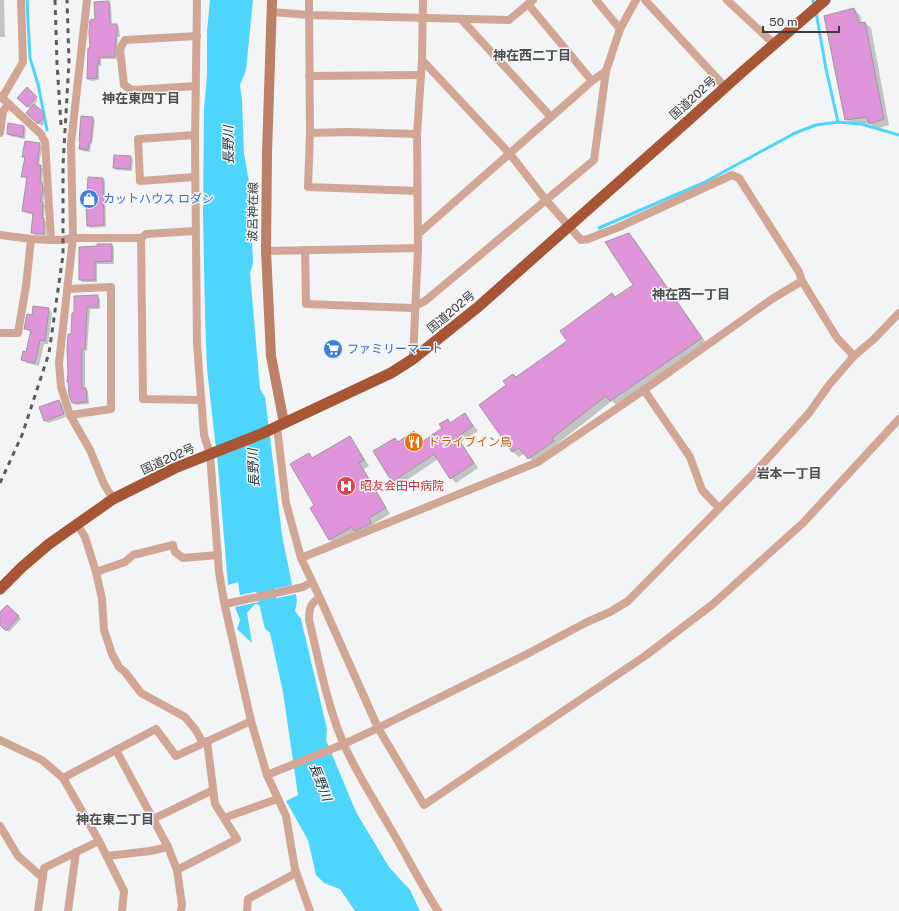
<svg xmlns="http://www.w3.org/2000/svg" width="899" height="911" font-family="'Public Sans','Noto Sans JP',sans-serif">
  <style>
    .water { fill: #4ed5fc }
    .shadow { fill: #0003 }
    .lines { fill: none; stroke-linecap: round; stroke-linejoin: round }
    .stream { stroke: #4ed5fc; stroke-width: 3 }
    .river { stroke: #4ed5fc; stroke-width: 18 }
    .building { fill: #e095da; stroke: #9b999b }
    .minor { stroke: #d2a695; stroke-width: 8 }
    .secondary { stroke: #be7f67; stroke-width: 10 }
    .trunk { stroke: #a75534; stroke-width: 11 }
    .rail { stroke: #5b5d5d; stroke-width: 3; stroke-dasharray: 5 5; stroke-linecap: butt }
    .labels { text-anchor: middle; stroke-width: 3; stroke-linejoin: round; paint-order: stroke }
    .street-label { font-size: 12px; fill: #3b3c3c; stroke: #f2f4f6 }
    .shop-label { font-size: 12px; fill: #366cbe; stroke: #f2f4f6; text-anchor: start }
    .food-label { font-size: 12px; fill: #c56008; stroke: #f2f4f6; text-anchor: start }
    .health-label { font-size: 12px; fill: #be3a42; stroke: #f2f4f6; text-anchor: start }
    .neighbourhood-label { font-size: 13px; font-weight: bold; fill: #4d4f50; stroke: #f2f4f6 }
    .water-label { font-size: 13px; font-style: italic; fill: #20373e; stroke: #f2f4f6 }
  </style>
  <rect width="100%" height="100%" fill="#f2f4f6"/>
  <g class="water">
    <polygon points="210,0 253,0 246,70 240,85 242,101 244,153 250,188 253,263 250,273 260,389 265,397 282,535 292,585 273,589 270,576 257,579 259,591 240,595 238,582 228,585 218,466 207,369 205,314 203,213 204,109 207,75 207,31"/>
    <polygon points="296,594 297,601 295,611 301,619 327,729 326,740 356,812 389,867 410,890 420,911 355,911 340,889 324,883 316,875 308,840 286,801 298,795 283,692 264,606 255,604 247,613 252,643 237,629 240,620 235,607"/>
  </g>
  <g class="shadow">
    <polygon points="0,0 4,0 5,37 0,37"/>
    <polygon points="109,2 111,5 112,25 117,25 119,27 120,37 118,37 117,52 117,59 101,59 101,66 99,66 99,80 91,81 88,79 91,49 96,20"/>
    <polygon points="854,9 860,15 862,23 865,23 871,28 889,125 876,129 870,123 852,125 846,119"/>
    <polygon points="27,89 38,100 34,105 44,114 46,120 42,126 28,113 31,110 18,98"/>
    <polygon points="93,118 95,121 92,144 91,144 90,152 83,151 80,149"/>
    <polygon points="24,127 26,129 25,139 10,136 8,134"/>
    <polygon points="39,144 42,147 39,166 43,169 42,184 44,186 45,194 43,203 45,205 44,220 46,222 46,236 35,235 32,233 34,215 26,213 23,211 28,179 23,176 25,159 23,157"/>
    <polygon points="130,157 133,159 132,171 116,170 114,168"/>
    <polygon points="103,179 105,181 106,227 90,228 88,225 86,207 84,205 88,193"/>
    <polygon points="629,234 635,240 707,344 617,406 612,401 557,444 559,447 535,464 525,453 519,457 513,452 480,405 568,341 612,294 616,298 634,285"/>
    <polygon points="111,245 114,247 114,264 97,264 97,282 82,282 80,279 80,248"/>
    <polygon points="97,296 100,299 100,309 90,309 87,351 85,351 85,389 88,391 89,404 75,405 73,402 72,335 75,314"/>
    <polygon points="49,309 52,313 48,344 44,344 39,366 26,363 22,359 27,353 31,333 25,328 33,316"/>
    <polygon points="59,401 62,403 66,417 48,423 45,421 40,407"/>
    <polygon points="465,415 478,431 461,442 478,468 456,483 451,478 438,459 398,486 393,482 375,452 398,443 414,432 423,442 443,429 448,420 451,424"/>
    <polygon points="349,437 355,443 369,466 364,469 390,514 373,524 376,528 336,545 330,540 311,508 315,506 308,454 313,459"/>
    <polygon points="7,606 21,619 9,632 0,624 0,613"/>
  </g>
  <g class="lines">
    <g class="stream">
      <polyline points="27,0 30,58 38,84 47,130"/>
      <polyline points="813,0 814,7"/>
      <polyline points="816,12 826,69 838,122"/>
      <polyline points="599,228 703,183 795,133 816,125 838,122 861,124 899,135"/>
    </g>
    <polyline class="river" points="257,554 273,624"/>
  </g>
  <g class="building">
    <polygon points="109,1 110,24 117,24 117,35 116,35 115,49 115,57 99,57 99,64 97,64 97,78 87,79 88,48 90,48 89,32 90,20 95,19 94,2"/>
    <polygon points="854,8 859,23 865,22 884,119 869,124 867,117 845,120 824,16"/>
    <polygon points="27,87 37,97 27,107 17,98"/>
    <polygon points="34,104 42,111 44,117 38,124 26,113"/>
    <polygon points="81,116 93,117 91,142 89,142 88,150 79,149 80,141 79,141"/>
    <polygon points="8,123 24,126 23,137 7,134"/>
    <polygon points="25,141 40,143 37,165 41,165 40,182 42,182 43,191 40,201 43,202 42,218 44,218 44,234 31,233 33,213 22,211 27,177 21,177 25,157 22,157"/>
    <polygon points="114,155 131,156 130,169 113,168"/>
    <polygon points="88,177 103,178 104,225 87,226 86,205 83,205 83,192 87,192"/>
    <polygon points="629,233 702,338 610,401 606,396 552,438 554,441 528,459 519,448 512,452 479,405 506,385 503,381 513,374 516,377 567,341 560,331 612,293 615,297 633,285 605,242"/>
    <polygon points="97,244 112,244 112,261 95,262 95,280 79,280 79,247 97,246"/>
    <polygon points="98,295 98,307 87,307 85,349 82,349 82,388 86,388 87,402 72,403 69,395 68,382 67,382 68,372 67,348 68,334 71,334 72,313 74,313 74,296"/>
    <polygon points="33,306 49,308 45,341 40,340 35,363 21,360 23,351 26,352 31,330 24,329 27,314 32,315"/>
    <polygon points="59,400 64,414 44,421 39,407"/>
    <polygon points="465,413 473,426 457,437 474,463 450,479 434,454 392,482 373,451 395,438 398,442 414,431 422,442 442,428 439,424 448,419 450,423"/>
    <polygon points="350,436 364,460 359,463 386,508 369,518 371,523 366,526 354,531 352,527 329,540 310,508 314,505 290,464 309,453 312,458"/>
    <polygon points="7,605 19,616 6,631 0,625 0,612"/>
  </g>
  <g class="lines">
    <g class="minor">
      <polyline points="87,0 71,143 73,238 59,363 61,387 70,415 90,450 104,484 113,499"/>
      <polyline points="197,0 195,142 197,344 204,435 210,454 219,572 224,602 251,721 267,775 286,816 295,869 310,911"/>
      <polyline points="309,0 310,133 308,187 417,191"/>
      <polyline points="423,0 422,60 510,154 545,199 581,240 588,239 619,227 732,175 739,178 799,272 802,281"/>
      <polyline points="596,0 620,29"/>
      <polyline points="645,0 725,87"/>
      <polyline points="727,0 774,44"/>
      <polyline points="528,4 592,81"/>
      <polyline points="272,12 308,15 509,20 533,0"/>
      <polyline points="461,19 551,117"/>
      <polyline points="309,76 421,75"/>
      <polyline points="196,86 132,90 124,85 120,49 125,40 197,36"/>
      <polyline points="0,96 41,134 45,142 51,240 62,240 73,238 141,238 146,234 195,231"/>
      <polyline points="2,98 23,62 21,0"/>
      <polyline points="0,133 3,111 9,104"/>
      <polyline points="310,133 348,132 417,134"/>
      <polyline points="195,177 140,181 138,139 195,135"/>
      <polyline points="418,234 592,81 606,71"/>
      <polyline points="0,235 31,239 51,240"/>
      <polyline points="141,238 143,399 201,400"/>
      <polyline points="305,250 306,304 412,308 425,301 594,160 606,71 620,29 636,0"/>
      <polyline points="266,251 418,248"/>
      <polyline points="67,289 111,287 111,409 70,415"/>
      <polyline points="0,333 18,333 26,286 31,239"/>
      <polyline points="413,359 418,248 417,134 422,60"/>
      <polyline points="644,390 690,457 702,490 719,508"/>
      <polyline points="277,427 286,503 301,558 320,598 378,728 424,805 645,656 713,604 803,523 899,419"/>
      <polyline points="77,524 85,537 96,572 102,599 104,630 112,654 119,667 125,672 141,693 185,717 195,729 203,743"/>
      <polyline points="301,558 538,462 644,390 772,299 802,281 837,338 854,356"/>
      <polyline points="96,572 125,562 133,555 173,545 175,552 183,558 218,555"/>
      <path d="M320,598C310,603 309,609 309,620C317,652 323,686 334,718C346,757 369,791 389,826C406,854 420,883 438,911"/>
      <polyline points="225,604 303,587 312,582"/>
      <polyline points="0,740 42,760 63,778 99,841 44,868 38,911"/>
      <polyline points="116,750 168,847 177,870 182,905 181,911"/>
      <polyline points="267,775 344,744 378,728 527,654 587,622 610,612 628,601 758,469 809,413 829,385 854,356 874,339 899,313"/>
      <polyline points="63,778 156,729 176,756 251,721"/>
      <polyline points="224,818 277,799"/>
      <polyline points="153,819 213,790"/>
      <polyline points="0,826 18,856 43,878"/>
      <polyline points="99,841 124,891 122,911"/>
      <polyline points="107,856 150,851 168,847"/>
      <polyline points="177,870 237,839 215,804 207,741"/>
      <polyline points="68,911 76,852"/>
      <polyline points="247,911 248,899 296,873"/>
    </g>
    <polyline class="secondary" points="272,0 267,153 266,251 271,356 284,423"/>
    <polyline class="trunk" points="0,589 22,567 49,544 113,499 175,468 261,434 391,373 413,359 478,307 690,119 741,73 825,0"/>
    <g class="rail">
      <polyline points="55,0 57,63 61,125"/>
      <polyline points="0,483 22,435 49,353 63,255 63,165 69,62 67,0"/>
    </g>
  </g>
  <defs>
    <symbol id="shop-disc" viewBox="-11 -11 22 22"><circle r="9.5" fill="#3f7fe0" stroke="#f2f4f6"/><path d="M-5-2.5h2.3a2.7 3.5 0 0 1 5.4 0H5L5.5 6h-11ZM-1.5-2.5h3a1.5 2.3 0 0 0-3 0Z" fill="#fff"/></symbol>
    <symbol id="supermarket-disc" viewBox="-11 -11 22 22"><circle r="9.5" fill="#3f7fe0" stroke="#f2f4f6"/><path d="M-6-5.5h2.5l.6 2H6L4.5 2H-2.5L-4.4-4H-6ZM-1.5 3.2a1.3 1.3 0 1 0 .1 0ZM3 3.2a1.3 1.3 0 1 0 .1 0Z" fill="#fff"/></symbol>
    <symbol id="restaurant-disc" viewBox="-11 -11 22 22"><circle r="9.5" fill="#e8710a" stroke="#f2f4f6"/><path d="M-5-6h1v4h1v-4h1v4h1v-4h1v5L-1.5 .5V6h-2V.5L-5-1ZM5-6V6H3V1.5H1.5Q1.5-4 5-6Z" fill="#fff"/></symbol>
    <symbol id="hospital-disc" viewBox="-11 -11 22 22"><circle r="9.5" fill="#e0444e" stroke="#f2f4f6"/><path d="M-5-5h3v3.5h4V-5h3V5h-3V1.5h-4V5h-3Z" fill="#fff"/></symbol>
  </defs>
  <g fill-rule="evenodd">
    <use href="#shop-disc" x="78" y="188" width="22" height="22"/>
    <use href="#supermarket-disc" x="322" y="338" width="22" height="22"/>
    <use href="#restaurant-disc" x="403" y="431" width="22" height="22"/>
    <use href="#hospital-disc" x="335" y="475" width="22" height="22"/>
  </g>
  <g class="labels">
    <g class="street-label">
      <text transform="translate(693 98) rotate(-42)" y="4">国道202号</text>
      <text transform="translate(253 212) rotate(-89)" y="4">波呂神在線</text>
      <text transform="translate(451 312) rotate(-40)" y="4">国道202号</text>
      <text transform="translate(168 459) rotate(-24)" y="4">国道202号</text>
    </g>
    <g class="shop-label">
      <text x="103" y="203">カットハウス ロダン</text>
      <text x="347" y="353">ファミリーマート</text>
    </g>
    <g class="food-label">
      <text x="428" y="446">ドライブイン鳥</text>
    </g>
    <g class="health-label">
      <text x="360" y="490">昭友会田中病院</text>
    </g>
    <g class="neighbourhood-label">
      <text x="532" y="60">神在西二丁目</text>
      <text x="141" y="103">神在東四丁目</text>
      <text x="691" y="299">神在西一丁目</text>
      <text x="789" y="478">岩本一丁目</text>
      <text x="115" y="824">神在東二丁目</text>
    </g>
    <g class="water-label">
      <text transform="translate(228 145) rotate(-91)" y="5">長野川</text>
      <text transform="translate(253 468) rotate(-93)" y="5">長野川</text>
      <text transform="translate(321 782) rotate(69)" y="5">長野川</text>
    </g>
  </g>
  <path d="M763 26v6h76v-6" fill="none" stroke="#3b3c3c" stroke-width="2"/>
  <text x="769" y="26" font-size="12" fill="#3b3c3c" stroke="#f2f4f6" stroke-width="3" paint-order="stroke">50 m</text>
</svg>
